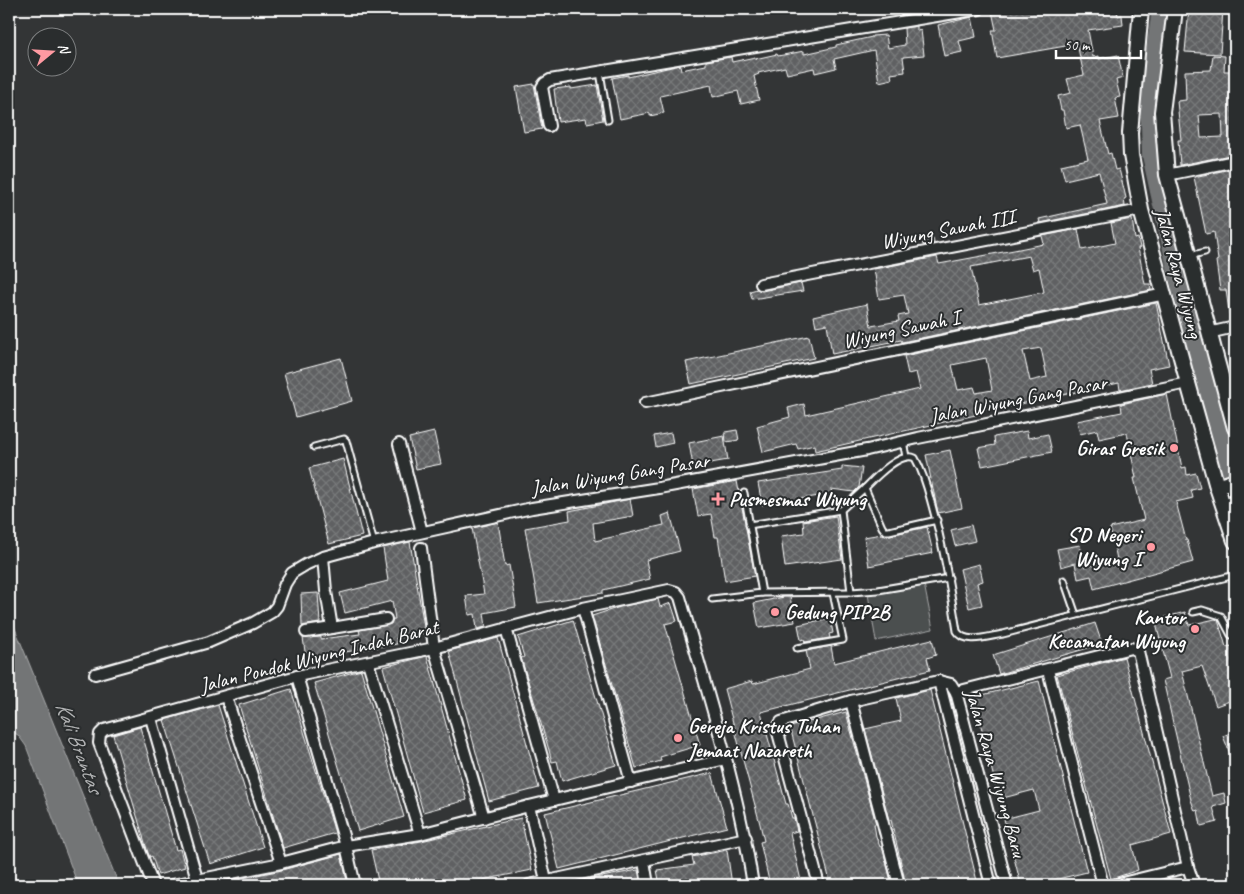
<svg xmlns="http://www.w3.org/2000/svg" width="1244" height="894" font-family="Caveat,sans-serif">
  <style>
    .pitch { fill: #4c4f50; stroke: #a6a7a8 }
    .water { fill: #737576; stroke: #abacad }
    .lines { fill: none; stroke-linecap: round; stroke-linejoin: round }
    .river { stroke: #737576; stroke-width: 20 }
    .building { fill: url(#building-cross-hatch); stroke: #fff; fill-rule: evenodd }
    .lane-casing { stroke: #fff; stroke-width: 9 }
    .street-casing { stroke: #fff; stroke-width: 14 }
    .secondary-casing { stroke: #fff; stroke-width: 18 }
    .lane { stroke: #2a2d2e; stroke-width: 5 }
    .street { stroke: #2a2d2e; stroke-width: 10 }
    .secondary { stroke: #2a2d2e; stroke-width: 14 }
    .poi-dot { fill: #ff9aa2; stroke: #2a2d2e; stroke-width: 2 }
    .labels { text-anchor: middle; stroke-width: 4; stroke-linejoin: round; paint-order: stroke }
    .street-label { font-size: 21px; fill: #fff; stroke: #2a2d2e }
    .poi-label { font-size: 21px; font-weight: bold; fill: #fff; stroke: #2a2d2e; text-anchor: end }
    .water-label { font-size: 22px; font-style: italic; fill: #b2b3b4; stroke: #2a2d2e }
  </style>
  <defs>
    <pattern id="building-cross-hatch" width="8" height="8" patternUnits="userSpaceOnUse" patternTransform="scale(1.25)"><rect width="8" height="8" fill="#5f6162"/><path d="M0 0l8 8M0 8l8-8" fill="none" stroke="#77797a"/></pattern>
  </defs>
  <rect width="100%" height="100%" fill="#333536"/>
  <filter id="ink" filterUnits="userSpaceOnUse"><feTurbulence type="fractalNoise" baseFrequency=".02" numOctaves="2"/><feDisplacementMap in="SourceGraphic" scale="10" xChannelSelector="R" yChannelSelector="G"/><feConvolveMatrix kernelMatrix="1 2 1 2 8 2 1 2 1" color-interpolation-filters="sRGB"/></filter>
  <g filter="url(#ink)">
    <polygon class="pitch" points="924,584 933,629 876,641 868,594"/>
    <polygon class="water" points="9,611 16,631 119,885 78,885 26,746 18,735 9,730"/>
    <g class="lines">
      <polyline class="river" points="1162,9 1150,96 1152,155 1178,272 1222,442 1235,480"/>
    </g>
    <g class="building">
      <polygon points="1001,9 1010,9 1011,11 1019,9 1117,9 1118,16 1122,15 1123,25 1088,30 1093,57 1099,56 1099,59 1118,55 1123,78 1116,80 1120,97 1115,98 1119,118 1100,121 1108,154 1111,153 1115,170 1119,169 1126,198 1124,199 1125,206 1040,223 1039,219 1107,204 1099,172 1065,180 1061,165 1088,159 1080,125 1066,128 1063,110 1061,110 1058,96 1071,93 1067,79 1084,75 1077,44 997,58 992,30 996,30 992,11"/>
      <polygon points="1189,9 1223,9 1220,54 1185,52"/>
      <polygon points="972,17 976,37 959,41 962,52 944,56 938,25"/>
      <polygon points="917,26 917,31 921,30 924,55 903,57 905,72 891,74 892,79 879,82 874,50 834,59 836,68 815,73 814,68 787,74 785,67 758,73 759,74 754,76 759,100 741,104 738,91 713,97 711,85 660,96 664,113 650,116 650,113 620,119 612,78 628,75 628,77 680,65 681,70 706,65 706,61 731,57 732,62 755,57 755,59 777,54 778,56 804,51 804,54 836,47 836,45 872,37 872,36 886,35 888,48 905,45 904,28"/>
      <path d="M1213,55L1225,56L1224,71H1235V154L1180,165L1178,140H1181L1177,101L1186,100L1185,71L1211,70ZM1222,114L1223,137L1201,138L1199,115Z"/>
      <polygon points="534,84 542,129 524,132 516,87"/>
      <polygon points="597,85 603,120 587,123 586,118 558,122 554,89 571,87 571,89"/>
      <polygon points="1235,168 1235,318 1230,319 1226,290 1220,290 1216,261 1218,260 1214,232 1206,234 1194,177"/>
      <path d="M1132,219L1135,239L1138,238L1140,248H1138L1145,284H1150L1151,290L902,342L901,340L832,354L827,324L816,326L814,316L867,304L871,326L899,321L898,316L908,314L904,295L879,299L874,269L937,257L939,264L1014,250L1044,244L1042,236L1078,229L1082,250L1115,243L1111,223ZM1029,256L1033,270L1039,268L1044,292L979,305L971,267Z"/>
      <polygon points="933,238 934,243 923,245 922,241"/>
      <polygon points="801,283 803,291 752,299 750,291 757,289 762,291"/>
      <path d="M1156,303L1169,365L1149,369L1152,383L1120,390L1119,383L997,409L996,407L979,410L980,414L815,451L814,445L798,449L796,444L763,452L757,426L790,417L788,408L804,404L806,415L920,389L916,372L908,374L904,356ZM1041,348L1047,377L1030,381L1023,351ZM986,358L992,390L976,393L974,387L958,390L952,365Z"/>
      <polygon points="809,336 814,358 691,384 686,362"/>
      <polygon points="341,358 352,401 296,417 284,373"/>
      <polygon points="1167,394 1182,468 1186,467 1187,475 1196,473 1200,488 1191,490 1193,498 1176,502 1186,540 1187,540 1193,562 1094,589 1091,576 1078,579 1075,563 1061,567 1057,549 1080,545 1085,567 1117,559 1110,528 1144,520 1134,478 1136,478 1127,433 1099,439 1097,430 1080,434 1077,421 1122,412 1121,404"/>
      <polygon points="737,430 739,440 726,442 725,432"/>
      <polygon points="1027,431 1028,438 1048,434 1052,452 982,466 978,448 995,445 994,437"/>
      <polygon points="434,432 441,464 416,469 409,438"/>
      <polygon points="671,433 673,443 656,447 654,436"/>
      <polygon points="724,436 728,460 693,466 689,443"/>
      <polygon points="950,450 962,508 938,513 926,455"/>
      <polygon points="343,459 362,536 329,544 309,468"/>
      <polygon points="842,466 862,468 859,487 854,492 831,489 832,494 762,505 758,483 842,470"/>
      <polygon points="737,481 755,576 725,581 718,537 715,537 711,514 698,516 693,489"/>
      <polygon points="630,499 633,516 593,523 595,541 664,525 662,516 670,513 680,551 646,560 650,579 603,590 603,593 538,603 525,528 570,520 569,511"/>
      <polygon points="836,516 842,559 785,567 781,536 804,533 803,521"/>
      <polygon points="498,522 505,566 509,565 516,607 484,613 486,627 477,629 475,614 469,615 466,596 484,594 472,528"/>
      <polygon points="971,525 975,541 955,546 951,530"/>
      <polygon points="927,527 933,553 869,566 864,537 882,534 890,535"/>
      <polygon points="410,542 425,633 396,638 397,644 306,658 303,638 321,637 321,639 360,634 359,630 391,624 393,619 395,619 392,601 345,613 340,593 388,581 383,548"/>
      <polygon points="979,564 983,581 977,583 982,605 969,608 960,569"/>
      <polygon points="318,593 320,623 302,626 301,594"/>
      <polygon points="784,597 790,597 795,622 759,628 754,603"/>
      <polygon points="658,599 660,607 671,603 677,621 665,624 700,745 660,757 661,761 636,768 592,616 620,607"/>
      <polygon points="1185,612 1189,625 1215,619 1218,620 1226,647 1232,646 1235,658 1235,699 1216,706 1202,666 1182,671 1212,796 1224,793 1226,803 1213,807 1217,822 1201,826 1198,810 1195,811 1191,800 1163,680 1170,678 1155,620"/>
      <polygon points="830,618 833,633 829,634 830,638 805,642 804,639 801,640 798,625"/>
      <polygon points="573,620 616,765 562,781 557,761 552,762 549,750 521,658 524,657 518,637"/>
      <polygon points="1095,623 1102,644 999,674 993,655"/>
      <polygon points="498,638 539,788 489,801 449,651"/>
      <polygon points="932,639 936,655 927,658 930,670 761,712 786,804 788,804 792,818 794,818 797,831 790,833 802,885 770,885 760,842 764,841 760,824 724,689 752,681 753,684 810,669 806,651 831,646 834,663"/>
      <polygon points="427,656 467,800 423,812 383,667"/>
      <polygon points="1124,657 1171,834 1132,845 1138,870 1111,879 1057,675"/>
      <polygon points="361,670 404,817 358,831 314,683"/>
      <polygon points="1039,681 1087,872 1033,885 1021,885 1004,819 1039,810 1034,790 999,799 974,697"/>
      <polygon points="291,689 335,833 283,848 239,705"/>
      <polygon points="930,690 949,767 978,885 906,885 891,820 889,820 865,729 901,721 896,698"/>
      <polygon points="218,705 263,847 210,864 164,720"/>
      <polygon points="846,712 876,824 874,824 876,836 880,847 882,846 892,885 831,885 790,727"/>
      <polygon points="140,727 176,850 180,849 185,867 158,875 152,856 150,857 148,853 113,735"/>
      <polygon points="1235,731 1235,766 1223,736"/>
      <polygon points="712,773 727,827 559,869 545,813"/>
      <polygon points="521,818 532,870 458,885 379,885 371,850 421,841"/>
      <polygon points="727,850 732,885 660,885 657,870 694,865 692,857"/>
      <polygon points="341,854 348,885 213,885 213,884 282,870"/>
      <polygon points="638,870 641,885 582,885 581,881"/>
    </g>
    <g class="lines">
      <defs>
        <g id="lane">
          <polyline points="600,72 608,120"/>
          <polyline points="1189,256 1205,252"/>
          <polyline points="903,441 906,457"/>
          <polyline points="314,447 344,439 346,441 374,543"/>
          <polyline points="744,493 762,593"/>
          <polyline points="841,510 851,592 878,590 949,578"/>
          <path d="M937,520L889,531H885L882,527L865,488C875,478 900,451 915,458C923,472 927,486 931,502C943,544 950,587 957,631C965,645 989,636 1003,634L1235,575"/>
          <polyline points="749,525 841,510 865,488"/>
          <polyline points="1064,580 1076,615"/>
          <polyline points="712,599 762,593 851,592"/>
          <polyline points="1193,612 1202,610 1221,616 1231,635 1235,635"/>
          <polyline points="797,648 843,640 833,593"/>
        </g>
        <g id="street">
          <polyline points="549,126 542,87 545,83 550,80 979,9"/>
          <polyline points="1167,175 1235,161"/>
          <polyline points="761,284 1141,210"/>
          <polyline points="1208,333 1235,327"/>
          <polyline points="645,403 1165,294"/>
          <polyline points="399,444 422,532"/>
          <polyline points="421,548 434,648 484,818"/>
          <polyline points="323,557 326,591 332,628 386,619"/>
          <polyline points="583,608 631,782"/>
          <polyline points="506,628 554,800"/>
          <polyline points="306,632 332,628"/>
          <polyline points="368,662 420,834"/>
          <polyline points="1048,670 1103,885"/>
          <polyline points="95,674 209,642 253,623 272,612 277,606 285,584 292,573 307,564 323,557 374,543 532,508 659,488 867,450 918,438 1188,383"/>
          <polyline points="297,676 346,846 355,885"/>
          <polyline points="939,681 991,885"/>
          <polyline points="956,692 1131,648 1138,651 1188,867 1194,885"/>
          <polyline points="226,697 281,863"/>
          <polyline points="851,701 899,885"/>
          <polyline points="151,718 197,879"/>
          <polyline points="529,806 547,885"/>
          <polyline points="644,861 648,885"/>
          <path d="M153,885L99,743L100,734L104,730L297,676L434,648L583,608L669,590L676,592L680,597C707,692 738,787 753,885"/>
          <polyline points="172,885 281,863 346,846 420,834 529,806 726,759"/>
          <polyline points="529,885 746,838"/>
          <polyline points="819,885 777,729 781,722 851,701 939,681 951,684 956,692 1007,885"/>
          <polyline points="1114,885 1188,867"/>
        </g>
        <g id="secondary">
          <polyline points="1141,9 1130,133 1131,155 1141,210 1188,383 1217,487 1235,541"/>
          <polyline points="1175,9 1162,112 1167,175 1235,428"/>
          <polyline points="1217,487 1235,481"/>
        </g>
      </defs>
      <use href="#lane" class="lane-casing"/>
      <use href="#street" class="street-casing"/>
      <use href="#secondary" class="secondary-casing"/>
      <use href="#lane" class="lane"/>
      <use href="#street" class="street"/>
      <use href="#secondary" class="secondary"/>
    </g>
  </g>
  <g class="poi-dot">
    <circle cx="1174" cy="448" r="5"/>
    <path d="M715.5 491.5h5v5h5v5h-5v5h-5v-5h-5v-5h5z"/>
    <circle cx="1151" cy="547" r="5"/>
    <circle cx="775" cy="612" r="5"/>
    <circle cx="1195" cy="629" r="5"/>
    <circle cx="678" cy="738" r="5"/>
  </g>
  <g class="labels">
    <g class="street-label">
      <text transform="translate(948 229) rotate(-11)" y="7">Wiyung Sawah III</text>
      <text transform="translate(1179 273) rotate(75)" y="7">Jalan Raya Wiyung</text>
      <text transform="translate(901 329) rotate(-12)" y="7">Wiyung Sawah I</text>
      <text transform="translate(1018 399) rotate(-11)" y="7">Jalan Wiyung Gang Pasar</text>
      <text transform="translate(620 474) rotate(-9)" y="7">Jalan Wiyung Gang Pasar</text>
      <text transform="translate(319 656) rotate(-14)" y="7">Jalan Pondok Wiyung Indah Barat</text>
      <text transform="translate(996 773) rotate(74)" y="7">Jalan Raya Wiyung Baru</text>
    </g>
    <g class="poi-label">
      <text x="1164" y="455">Giras Gresik</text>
      <text x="729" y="506" text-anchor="start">Pusmesmas Wiyung</text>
      <text x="1141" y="542">SD Negeri<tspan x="1141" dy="24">Wiyung I</tspan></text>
      <text x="785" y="619" text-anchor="start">Gedung PIP2B</text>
      <text x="1185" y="624">Kantor<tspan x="1185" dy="24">Kecamatan Wiyung</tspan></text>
      <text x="688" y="733" text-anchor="start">Gereja Kristus Tuhan<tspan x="688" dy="24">Jemaat Nazareth</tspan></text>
    </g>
    <g class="water-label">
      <text transform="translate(80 747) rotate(69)" y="8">Kali Brantas</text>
    </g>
  </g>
  <rect width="1244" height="894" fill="none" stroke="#2a2d2e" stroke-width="30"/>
  <rect x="15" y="15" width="1214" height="864" fill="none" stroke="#fff" stroke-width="2" filter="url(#ink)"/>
  <g transform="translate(52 52) rotate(72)"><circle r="24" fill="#2a2d2e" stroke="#7f8182"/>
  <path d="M0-4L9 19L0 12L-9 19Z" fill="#ff9aa2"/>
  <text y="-8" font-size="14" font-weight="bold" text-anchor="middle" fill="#ffffff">N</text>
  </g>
  <path d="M1056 50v8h85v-8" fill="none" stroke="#ffffff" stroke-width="2.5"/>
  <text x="1064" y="50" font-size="15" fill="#ffffff" stroke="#2a2d2e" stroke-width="4" paint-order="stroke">50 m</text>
</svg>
